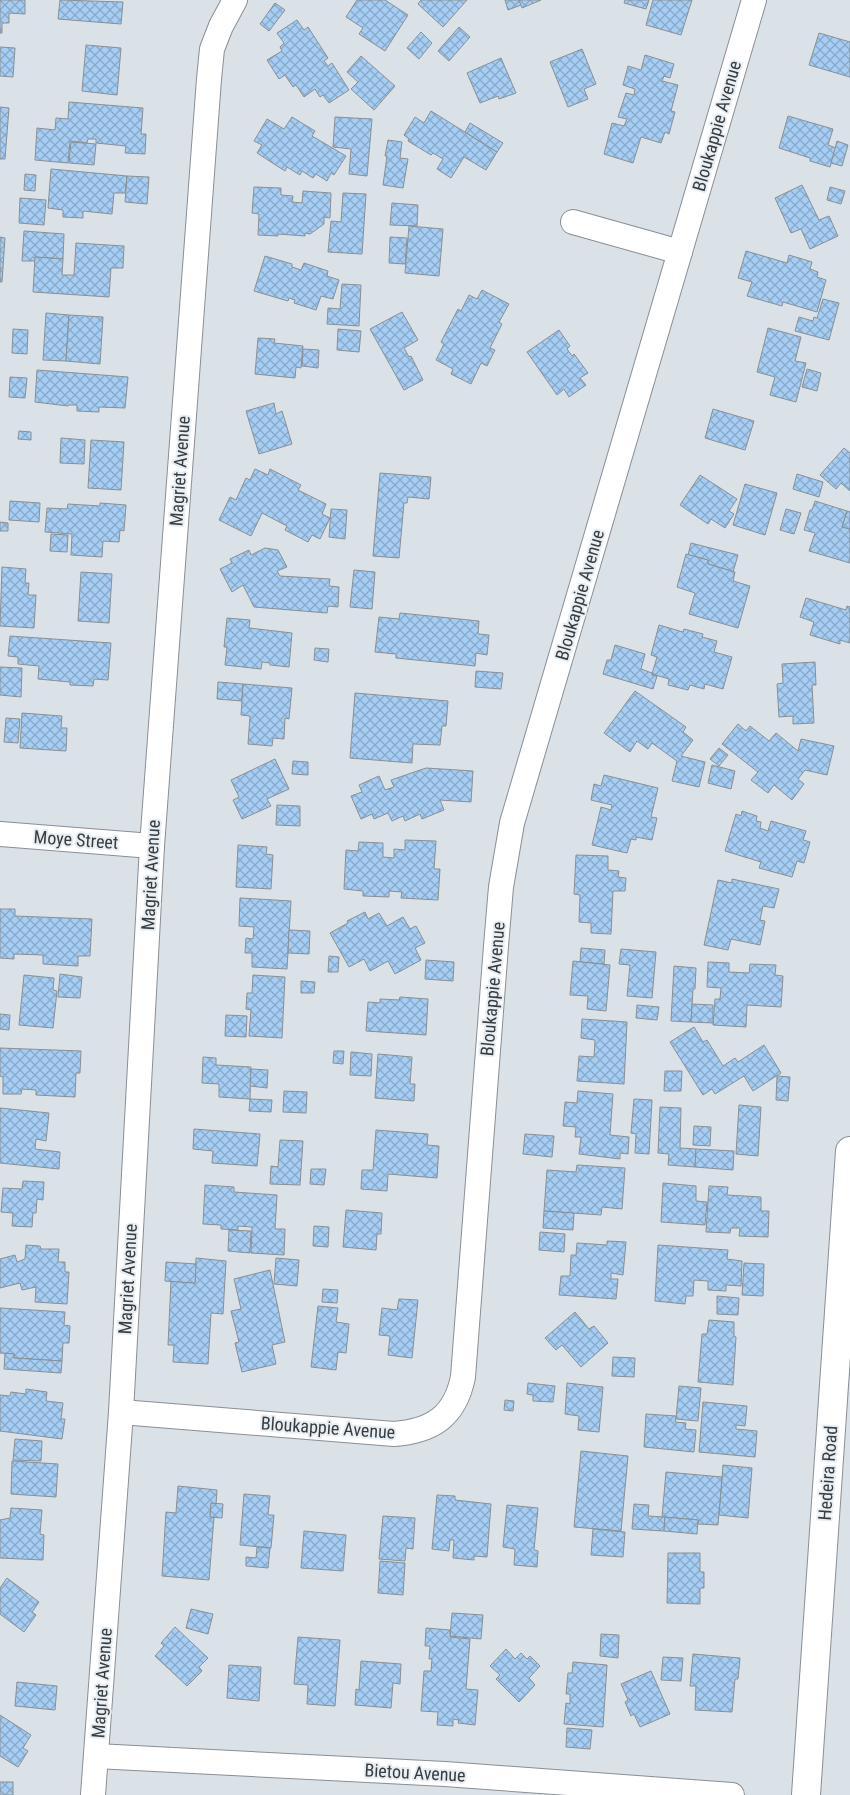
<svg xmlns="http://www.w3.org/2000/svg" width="850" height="1795" font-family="'Roboto Condensed',sans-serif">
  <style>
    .building { fill: url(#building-cross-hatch); stroke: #898f95 }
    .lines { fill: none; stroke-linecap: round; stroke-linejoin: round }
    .street-casing { stroke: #898f95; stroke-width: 26 }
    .secondary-casing { stroke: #898f95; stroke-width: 30 }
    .street { stroke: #fff; stroke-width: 24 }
    .secondary { stroke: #fff; stroke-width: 28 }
    .labels { text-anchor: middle; stroke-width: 4; stroke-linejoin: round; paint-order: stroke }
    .street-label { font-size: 18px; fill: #393c3e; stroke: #e7eef4 }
  </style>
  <defs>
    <pattern id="building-cross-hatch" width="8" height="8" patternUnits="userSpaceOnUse" patternTransform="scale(1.25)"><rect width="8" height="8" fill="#a6cef4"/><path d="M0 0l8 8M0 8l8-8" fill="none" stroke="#88a8c7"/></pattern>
  </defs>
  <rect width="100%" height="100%" fill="#dae1e7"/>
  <g class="building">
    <polygon points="0,0 25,0 25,14 9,13 9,23 2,23 2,33 0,33"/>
    <polygon points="60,0 123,2 121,24 58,19"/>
    <polygon points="357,0 385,0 408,15 385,51 359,34 363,28 346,17"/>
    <polygon points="421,0 467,0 443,27 418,4"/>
    <polygon points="505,0 519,0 521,5 508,10"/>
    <polygon points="519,0 541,0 522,8"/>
    <polygon points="625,0 649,0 646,9 624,3"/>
    <polygon points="653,0 692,0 681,35 646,25"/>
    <polygon points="275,3 285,10 269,31 260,24"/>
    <polygon points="297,20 304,30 308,27 328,58 324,61 328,66 332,63 349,90 329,103 323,95 320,97 315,89 304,97 296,85 293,87 285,75 279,79 267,60 282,51 280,47 284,43 277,33"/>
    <polygon points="459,27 470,37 449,61 438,51"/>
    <polygon points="421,32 432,43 419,59 407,48"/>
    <polygon points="819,33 850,42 850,77 809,65"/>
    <polygon points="86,45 121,48 117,95 82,91"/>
    <polygon points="0,47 15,48 13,77 0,76"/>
    <polygon points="582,49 596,84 584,89 588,99 568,107 550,62"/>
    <polygon points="645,55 674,64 670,78 664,76 662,81 678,85 671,111 675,112 669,134 665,132 661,143 641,137 633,163 604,154 612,123 624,126 627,119 618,117 626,93 634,95 635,89 623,85 628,66 641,70"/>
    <polygon points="361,56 395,86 374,110 351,89 358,82 347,72"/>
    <polygon points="501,58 516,93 499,99 498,96 480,103 467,73"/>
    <polygon points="69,102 143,108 141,134 146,134 145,154 125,153 126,146 96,143 96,139 88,139 87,143 70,141 68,163 35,160 37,128 55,130 56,118 68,119"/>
    <polygon points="0,107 9,108 5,159 0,159"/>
    <polygon points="431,111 497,152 486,170 464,157 451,178 437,169 443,159 433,153 431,155 408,141 409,139 404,135 415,117 424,123"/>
    <polygon points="788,116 833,129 828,145 836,148 830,167 810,161 810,158 779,148"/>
    <polygon points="292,117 315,131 312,136 346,156 334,175 331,173 327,181 316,174 313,178 302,171 300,175 287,167 285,171 257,153 262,145 254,141 267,119 284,129"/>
    <polygon points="335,117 372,119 367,176 349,174 351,149 333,147"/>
    <polygon points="470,123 503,143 497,152 465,132"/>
    <polygon points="388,140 402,142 400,158 408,159 403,188 383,185 387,156 385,156"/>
    <polygon points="837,141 848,145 842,166 831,163"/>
    <polygon points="71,142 96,144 94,165 69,163"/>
    <polygon points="51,169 127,176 125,193 114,193 112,214 83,211 83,218 63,217 63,210 48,208"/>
    <polygon points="25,174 36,175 35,191 24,190"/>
    <polygon points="127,176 149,177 147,204 125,202"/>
    <polygon points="802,185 819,220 829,216 838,236 810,249 801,229 791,233 775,198"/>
    <polygon points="254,187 281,188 281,195 293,196 292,202 302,203 303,191 331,193 330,218 324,217 324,224 310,234 305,233 305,236 278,234 278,236 258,235 259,214 252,213"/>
    <polygon points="830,187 845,191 841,204 827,200"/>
    <polygon points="343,193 366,194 362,254 328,252 331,221 341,222"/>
    <polygon points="20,198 46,200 44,225 19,223"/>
    <polygon points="392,203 418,205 417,226 390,225"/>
    <polygon points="409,226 443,229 439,276 405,273"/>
    <polygon points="24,231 64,234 63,259 35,257 35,261 22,261"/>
    <polygon points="0,237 5,238 2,282 0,282"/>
    <polygon points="390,237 407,238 405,264 389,263"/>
    <polygon points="76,243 124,246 123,268 111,268 109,297 33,292 35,257 63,259 62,275 74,275"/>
    <polygon points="746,251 787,263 789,255 812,262 810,269 818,272 817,277 826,280 817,312 783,302 782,306 747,296 752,282 738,278"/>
    <polygon points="265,256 292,264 292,267 301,270 304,263 328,271 327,276 339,280 333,299 321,296 316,310 294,303 295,300 289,298 288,301 254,291"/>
    <polygon points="342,284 361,285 359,326 327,324 328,308 340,309"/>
    <polygon points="482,290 509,304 499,322 502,324 490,348 495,350 487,366 481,363 471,384 451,374 453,369 436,360 444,344 441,342 458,309 461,311 469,295 477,299"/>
    <polygon points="823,299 839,303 829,340 795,331 799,317 813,321 814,317 817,318"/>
    <polygon points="402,312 418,340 404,348 409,357 411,356 423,380 404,390 370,329"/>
    <polygon points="46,313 69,315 66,361 43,360"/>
    <polygon points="69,315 103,317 100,364 66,361"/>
    <polygon points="768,328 801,337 795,361 806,363 796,402 770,395 775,377 757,372"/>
    <polygon points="13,329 28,330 27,354 12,353"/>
    <polygon points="338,329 361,331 359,352 337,350"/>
    <polygon points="559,330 570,346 567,349 572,356 574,354 588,373 580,378 586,385 569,397 564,389 557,395 527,352"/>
    <polygon points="258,338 275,339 274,343 303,346 301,368 296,367 295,378 255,374"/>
    <polygon points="303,349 319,350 318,368 302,366"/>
    <polygon points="807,369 821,373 817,391 802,387"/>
    <polygon points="37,370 128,377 125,408 99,407 99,412 77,411 77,405 68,405 68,406 35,402"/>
    <polygon points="10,377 27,378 25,398 9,397"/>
    <polygon points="274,403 276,414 282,411 292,444 259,454 246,411"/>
    <polygon points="713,409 754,421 745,450 705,438"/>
    <polygon points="19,431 31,432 31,440 18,439"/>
    <polygon points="61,438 85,440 84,464 60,463"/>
    <polygon points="91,440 124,442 121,490 88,488"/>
    <polygon points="844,448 850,453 850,491 841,483 836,489 820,475"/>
    <polygon points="255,469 268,475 270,469 301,485 298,490 326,504 322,514 330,518 320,539 312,535 308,542 285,530 287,526 262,513 251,536 219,520 230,497 236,500 246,478 250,480"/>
    <polygon points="380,473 431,477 429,499 408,497 407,503 404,503 399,558 373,556"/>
    <polygon points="797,474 823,482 819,497 793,489"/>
    <polygon points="700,475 737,499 729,511 734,514 725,528 711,519 708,524 680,505"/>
    <polygon points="745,484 777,493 765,535 733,525"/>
    <polygon points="10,501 40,503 39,522 9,520"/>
    <polygon points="815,501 847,511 842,527 850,529 850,563 809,551 815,533 804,530 810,510 812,510"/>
    <polygon points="100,503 126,505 124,531 120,530 119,542 103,541 102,557 71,555 72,534 45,532 47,508 67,509 68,504 100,506"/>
    <polygon points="331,509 347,510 345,539 329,537"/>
    <polygon points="786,509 801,513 794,534 780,530"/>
    <polygon points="847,511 850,512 850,529 842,527"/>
    <polygon points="0,522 8,523 8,531 0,531"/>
    <polygon points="51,534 68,535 67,552 50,551"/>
    <polygon points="691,543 738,555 733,572 708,564 708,560 688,555"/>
    <polygon points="265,548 278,550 287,567 277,571 280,576 330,579 329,586 339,587 338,607 328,606 327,613 254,607 243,585 232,592 220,569 232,563 230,559 249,550 251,555"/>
    <polygon points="686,554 708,560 708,564 735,572 733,581 750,586 738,628 689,614 695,593 677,587"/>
    <polygon points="2,567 26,569 25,583 29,583 28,595 36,595 34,628 0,626"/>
    <polygon points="354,570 375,572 372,609 350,607"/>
    <polygon points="81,572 112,574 109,623 78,621"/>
    <polygon points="806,598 846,610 847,606 850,607 850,643 840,640 840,644 810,635 814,622 800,617"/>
    <polygon points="400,613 479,621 478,634 489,635 487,655 476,653 475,666 396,658 396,654 375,652 379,617 399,619"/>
    <polygon points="227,618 250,620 249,628 292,633 289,667 270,665 270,663 262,662 261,669 225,665 227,647 224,647"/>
    <polygon points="659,625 683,632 684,629 703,634 702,637 717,641 714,652 732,657 723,689 705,684 704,689 690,685 688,690 668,685 669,679 652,674 657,657 651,655"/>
    <polygon points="10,636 111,643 108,680 94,679 93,686 70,685 70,682 38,679 39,666 18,664 18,657 8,656"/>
    <polygon points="615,645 645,654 641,669 652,673 652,675 657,676 653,689 603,674 607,660 611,660"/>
    <polygon points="315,648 329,649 328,662 314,660"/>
    <polygon points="815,662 816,685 812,685 814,723 793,724 793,716 779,717 777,684 783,683 782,664"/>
    <polygon points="0,667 22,668 21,697 0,695"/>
    <polygon points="476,671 503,673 501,689 475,687"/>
    <polygon points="218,682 243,684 242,701 217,699"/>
    <polygon points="243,684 292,688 289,719 285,718 284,739 273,738 272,746 248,744 250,716 241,715"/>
    <polygon points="635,691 686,727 683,732 693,740 681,756 705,762 699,787 672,781 677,761 652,743 648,749 637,741 630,752 604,733"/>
    <polygon points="355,693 448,701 446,726 442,726 440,745 413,744 412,763 350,758"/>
    <polygon points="22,713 62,716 61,728 67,728 66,751 20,748"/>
    <polygon points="6,718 20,719 18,743 4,742"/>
    <polygon points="738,724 746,731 750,726 769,741 776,733 798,751 801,739 834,746 827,775 805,770 798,779 804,784 792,800 774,785 768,793 751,780 758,772 722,744"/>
    <polygon points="719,748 728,755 719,766 710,759"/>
    <polygon points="275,759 289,789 267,799 271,806 242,819 233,800 239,797 231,780"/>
    <polygon points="293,761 308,762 308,775 292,774"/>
    <polygon points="712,765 735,771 731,789 708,783"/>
    <polygon points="426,768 473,771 471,802 440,800 444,810 422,819 420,814 405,821 403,816 392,821 388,813 374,819 372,814 361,819 351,796 362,792 359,785 379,776 385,790 394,787 391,780"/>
    <polygon points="604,775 658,788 651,817 657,818 652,840 636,837 636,840 631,839 627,853 592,845 601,807 611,810 612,805 591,800 594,784 601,786"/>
    <polygon points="277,805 300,806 300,826 276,825"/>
    <polygon points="742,811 757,816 756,821 761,822 760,828 768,831 771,821 806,831 803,840 810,842 804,863 797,861 792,877 759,868 761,862 725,851 736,814 741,816"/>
    <polygon points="405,840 436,841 434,869 440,869 438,900 401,898 402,892 389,891 389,897 363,896 363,891 344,889 346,850 358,851 359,842 383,843 383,857 394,858 394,849 405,850"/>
    <polygon points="238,845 267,847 266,854 273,855 271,889 236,887"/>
    <polygon points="576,855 608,856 608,870 619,871 618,877 626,878 625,891 613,891 611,934 591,933 591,923 579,922 580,895 574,894"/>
    <polygon points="732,879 779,889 774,908 763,906 760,920 765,921 760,945 731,939 728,950 704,945 718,880 732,883"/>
    <polygon points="240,898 291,901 287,969 252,967 252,953 245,953 246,938 253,939 254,927 239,926"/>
    <polygon points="0,909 15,909 15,916 92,919 90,956 78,956 78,966 43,964 43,955 14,954 14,959 0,958"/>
    <polygon points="365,912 368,919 379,913 387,926 403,917 410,929 416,926 425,943 415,948 421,960 395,974 388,961 370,971 364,959 349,967 330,933 348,923 347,921"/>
    <polygon points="289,930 310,931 309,954 288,953"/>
    <polygon points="581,948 605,950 604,964 580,962"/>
    <polygon points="621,949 656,952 652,998 627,996 630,965 619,964"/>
    <polygon points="329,956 339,957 338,972 328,972"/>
    <polygon points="426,960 454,962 453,981 425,979"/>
    <polygon points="573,961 610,965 606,1011 587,1009 588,996 570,995"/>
    <polygon points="708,962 729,963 729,972 749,973 750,964 776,965 775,975 783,976 781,1007 747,1005 746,1027 713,1025 715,999 720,999 721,988 707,987"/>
    <polygon points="674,966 696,968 695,989 693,989 691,1022 671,1021"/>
    <polygon points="60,974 82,977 80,998 58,997"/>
    <polygon points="24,975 54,978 53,990 57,991 53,1028 19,1025"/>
    <polygon points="253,975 285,977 282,1038 249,1036 251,1010 246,1009 247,993 252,993"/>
    <polygon points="301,981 315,982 314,993 301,993"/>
    <polygon points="400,997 428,999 426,1035 366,1031 368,1002 380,1003 380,999 399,1000"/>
    <polygon points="692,1004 713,1005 713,1023 691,1022"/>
    <polygon points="637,1005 659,1007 657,1020 636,1018"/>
    <polygon points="0,1014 10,1015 9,1030 0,1029"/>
    <polygon points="226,1015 247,1016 246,1037 225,1036"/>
    <polygon points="582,1019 627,1022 624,1084 577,1081 579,1056 594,1057 595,1040 581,1038"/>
    <polygon points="694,1027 703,1042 707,1040 723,1066 735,1058 738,1062 764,1045 781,1073 753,1091 744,1076 715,1094 712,1089 703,1095 670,1042"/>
    <polygon points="0,1048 81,1051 80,1073 76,1073 75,1097 36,1095 36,1090 22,1089 21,1094 3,1094 3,1077 0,1076"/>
    <polygon points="334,1051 344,1051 343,1064 333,1063"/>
    <polygon points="351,1052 372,1054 371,1076 350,1075"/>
    <polygon points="378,1054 412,1057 410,1084 415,1084 414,1101 375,1098"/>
    <polygon points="203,1057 216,1058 216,1065 251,1067 250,1099 219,1097 219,1084 202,1083"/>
    <polygon points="251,1069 268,1070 267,1088 250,1086"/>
    <polygon points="665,1071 682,1071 681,1091 664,1091"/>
    <polygon points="777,1076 790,1077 788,1101 776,1100"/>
    <polygon points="284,1091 307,1092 306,1113 283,1112"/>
    <polygon points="578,1091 613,1094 610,1135 629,1137 628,1154 620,1153 620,1159 579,1154 581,1137 575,1137 576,1127 563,1126 565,1102 577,1103"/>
    <polygon points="250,1099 272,1100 271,1112 249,1111"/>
    <polygon points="634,1099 652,1100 649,1154 635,1153 636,1134 631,1133"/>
    <polygon points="739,1105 761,1107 758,1156 736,1154"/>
    <polygon points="660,1107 681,1108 680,1148 696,1149 695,1167 668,1165 669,1154 658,1153"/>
    <polygon points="0,1108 49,1113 46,1141 36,1139 35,1149 60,1152 59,1169 0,1163"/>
    <polygon points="694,1126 711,1127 710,1146 693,1145"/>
    <polygon points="194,1129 260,1134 257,1166 212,1163 213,1151 193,1149"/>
    <polygon points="376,1130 428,1134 427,1145 439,1146 437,1178 388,1174 387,1191 361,1189 362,1170 373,1170"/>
    <polygon points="525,1134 554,1136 552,1157 523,1154"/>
    <polygon points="280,1140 303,1141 300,1185 270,1184 271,1166 278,1167"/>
    <polygon points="696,1149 734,1151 733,1170 695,1167"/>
    <polygon points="577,1165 625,1168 622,1209 602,1207 601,1215 544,1211 547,1170 576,1172"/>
    <polygon points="311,1169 326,1169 324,1185 310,1184"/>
    <polygon points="23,1181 44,1182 43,1200 37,1199 36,1213 33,1213 32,1227 12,1226 13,1213 1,1212 3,1188 22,1189"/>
    <polygon points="663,1183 696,1186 696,1201 707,1202 705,1225 661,1222"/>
    <polygon points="205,1185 234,1187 234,1192 277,1195 275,1229 285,1229 284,1255 251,1253 252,1227 238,1226 238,1230 221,1229 221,1225 203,1224"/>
    <polygon points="709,1186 728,1187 727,1195 761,1197 761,1211 769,1211 768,1237 739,1236 740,1228 731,1228 730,1233 706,1232"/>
    <polygon points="346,1210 382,1213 381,1234 377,1234 376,1250 343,1247"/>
    <polygon points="544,1211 574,1213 573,1230 543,1228"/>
    <polygon points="314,1226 329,1227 328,1247 313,1246"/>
    <polygon points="229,1230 251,1231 250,1253 228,1251"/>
    <polygon points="540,1232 565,1234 564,1252 539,1250"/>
    <polygon points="607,1241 626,1242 623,1275 611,1273 611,1279 618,1279 616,1299 559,1295 561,1276 570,1276 571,1255 576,1255 577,1243 607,1245"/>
    <polygon points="26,1245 40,1246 41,1249 59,1249 58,1262 65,1262 65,1272 69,1272 67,1304 35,1302 36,1287 22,1290 20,1283 0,1288 0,1259 15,1255 17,1262 25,1259"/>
    <polygon points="658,1245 728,1250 727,1259 742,1261 741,1286 726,1285 726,1291 708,1290 708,1281 694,1280 693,1296 686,1296 685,1304 655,1301"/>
    <polygon points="196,1258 226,1261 223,1314 211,1313 208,1364 173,1362 174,1345 168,1345 171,1281 195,1283"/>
    <polygon points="276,1258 299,1260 297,1286 274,1284"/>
    <polygon points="166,1262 196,1264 195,1283 165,1281"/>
    <polygon points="744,1263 764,1264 763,1296 742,1295"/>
    <polygon points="270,1270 285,1342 272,1345 276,1364 242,1372 235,1343 239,1342 231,1311 241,1309 234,1279"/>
    <polygon points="323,1289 338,1290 337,1303 322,1302"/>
    <polygon points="717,1296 739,1298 738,1315 717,1314"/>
    <polygon points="399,1299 418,1300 412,1358 388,1355 390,1336 379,1335 382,1308 397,1310"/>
    <polygon points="318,1306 338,1308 336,1322 349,1324 346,1353 338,1352 336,1370 311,1367"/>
    <polygon points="0,1308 65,1312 64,1325 70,1326 69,1343 63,1343 62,1361 14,1358 14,1354 0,1353"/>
    <polygon points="575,1312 589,1329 594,1326 608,1343 581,1367 562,1345 556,1350 545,1338"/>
    <polygon points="709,1320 734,1322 734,1336 736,1337 733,1385 698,1382 702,1334 707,1334"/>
    <polygon points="5,1353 14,1354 14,1358 62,1361 61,1373 4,1369"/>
    <polygon points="613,1357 635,1358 634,1377 612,1376"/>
    <polygon points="528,1383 555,1386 553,1402 533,1401 533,1395 527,1394"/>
    <polygon points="567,1383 603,1387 599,1432 578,1430 579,1416 565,1414"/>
    <polygon points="679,1386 701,1388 698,1421 676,1419"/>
    <polygon points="26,1389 47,1392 46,1401 63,1403 61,1419 65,1419 62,1439 0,1431 0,1395 10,1396 11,1392 26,1394"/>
    <polygon points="505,1400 514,1401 513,1411 504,1410"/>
    <polygon points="703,1402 747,1406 745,1426 736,1425 736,1429 757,1431 755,1457 699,1452"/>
    <polygon points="646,1414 676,1416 675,1422 686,1423 685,1429 696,1430 694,1452 644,1447"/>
    <polygon points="15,1439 42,1441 41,1461 13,1460"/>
    <polygon points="581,1451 628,1456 621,1531 574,1527"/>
    <polygon points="12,1461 58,1464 56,1497 11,1494"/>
    <polygon points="723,1465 752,1468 748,1518 719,1515"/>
    <polygon points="666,1472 722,1477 718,1525 698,1524 698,1520 662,1517"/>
    <polygon points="178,1486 217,1490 216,1504 211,1503 210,1517 214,1517 209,1580 162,1576 166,1512 176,1513"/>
    <polygon points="244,1494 270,1496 268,1515 274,1515 271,1548 240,1545"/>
    <polygon points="437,1495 455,1496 455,1500 491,1504 487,1557 474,1556 474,1560 453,1558 454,1540 450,1540 449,1551 432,1549"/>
    <polygon points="211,1503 223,1504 222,1518 210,1517"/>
    <polygon points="634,1504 649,1505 648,1516 665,1517 664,1531 632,1529"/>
    <polygon points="507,1505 538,1508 534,1550 538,1551 537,1567 514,1565 515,1549 503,1547"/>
    <polygon points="11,1508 42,1510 40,1534 44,1535 43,1560 0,1558 0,1520 10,1518"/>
    <polygon points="383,1516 415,1518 413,1549 406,1548 405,1561 379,1559"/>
    <polygon points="665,1517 698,1520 697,1534 664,1531"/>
    <polygon points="593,1529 625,1532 623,1557 591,1555"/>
    <polygon points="304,1531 346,1535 343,1571 301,1568"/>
    <polygon points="257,1547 270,1548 268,1568 246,1566 246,1557 256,1558"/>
    <polygon points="668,1553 700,1553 700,1572 704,1572 704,1588 700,1588 700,1604 667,1603"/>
    <polygon points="380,1561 405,1563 403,1595 378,1593"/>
    <polygon points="7,1578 39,1602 32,1612 36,1615 24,1632 0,1614 0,1588"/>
    <polygon points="191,1609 213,1614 208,1634 186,1628"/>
    <polygon points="452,1613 483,1615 481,1639 450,1636"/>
    <polygon points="175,1627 208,1658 199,1667 202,1671 187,1686 155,1656 164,1646 161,1643"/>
    <polygon points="426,1628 450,1630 450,1637 470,1639 466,1689 478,1690 475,1725 458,1723 459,1720 453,1719 453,1726 437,1725 438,1712 421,1711 424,1671 431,1671 432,1659 429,1659 430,1646 425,1646"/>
    <polygon points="601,1634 619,1635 618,1658 600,1656"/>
    <polygon points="298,1637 340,1640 335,1706 307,1704 308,1685 294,1684"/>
    <polygon points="506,1649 515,1659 521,1653 527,1659 530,1656 540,1666 529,1678 535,1685 519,1702 496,1679 500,1675 490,1666"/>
    <polygon points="693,1654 740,1658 738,1679 735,1679 732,1712 695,1710 696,1686 690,1686"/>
    <polygon points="663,1657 683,1658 681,1681 661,1680"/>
    <polygon points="361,1661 401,1664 400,1684 393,1683 391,1708 355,1705 356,1689 359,1690"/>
    <polygon points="573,1662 607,1665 603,1727 564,1724 566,1703 570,1704 570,1694 566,1694 568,1673 572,1673"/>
    <polygon points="229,1665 261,1667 259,1701 227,1698"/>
    <polygon points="651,1671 670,1714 640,1727 634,1714 631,1716 625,1702 628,1700 621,1684"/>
    <polygon points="17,1682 57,1686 55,1710 15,1706"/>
    <polygon points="0,1715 31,1735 23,1748 28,1751 18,1767 0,1756"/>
    <polygon points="567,1728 592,1730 590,1749 566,1747"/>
    <rect x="0" y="1782" width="13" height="13"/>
  </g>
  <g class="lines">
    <defs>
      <g id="street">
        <polyline points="573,222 680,252"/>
        <polyline points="0,834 152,846"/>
        <path d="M121,1412L394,1434C433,1431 455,1416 463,1377L496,946L501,887L512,823L754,0"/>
        <polyline points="96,1756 445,1774 732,1795"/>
        <polyline points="93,1795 121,1412 152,846 209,79 212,49 221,26 235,0"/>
      </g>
      <polyline id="secondary" points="806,1795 850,1151"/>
    </defs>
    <use href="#street" class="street-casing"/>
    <use href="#secondary" class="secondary-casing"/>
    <use href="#street" class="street"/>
    <use href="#secondary" class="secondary"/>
  </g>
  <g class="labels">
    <g class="street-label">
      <text transform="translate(717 126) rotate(-74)" y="6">Bloukappie Avenue</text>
      <text transform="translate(180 471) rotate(-86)" y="6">Magriet Avenue</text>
      <text transform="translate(580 595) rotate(-74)" y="6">Bloukappie Avenue</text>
      <text transform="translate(76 840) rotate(4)" y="6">Moye Street</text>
      <text transform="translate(151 875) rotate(-87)" y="6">Magriet Avenue</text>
      <text transform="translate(493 989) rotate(-85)" y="6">Bloukappie Avenue</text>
      <text transform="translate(128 1279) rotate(-87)" y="6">Magriet Avenue</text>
      <text transform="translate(328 1428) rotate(4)" y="6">Bloukappie Avenue</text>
      <text transform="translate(828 1473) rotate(-86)" y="6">Hedeira Road</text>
      <text transform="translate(102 1683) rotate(-86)" y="6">Magriet Avenue</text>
      <text transform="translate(415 1773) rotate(3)" y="6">Bietou Avenue</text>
    </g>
  </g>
</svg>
